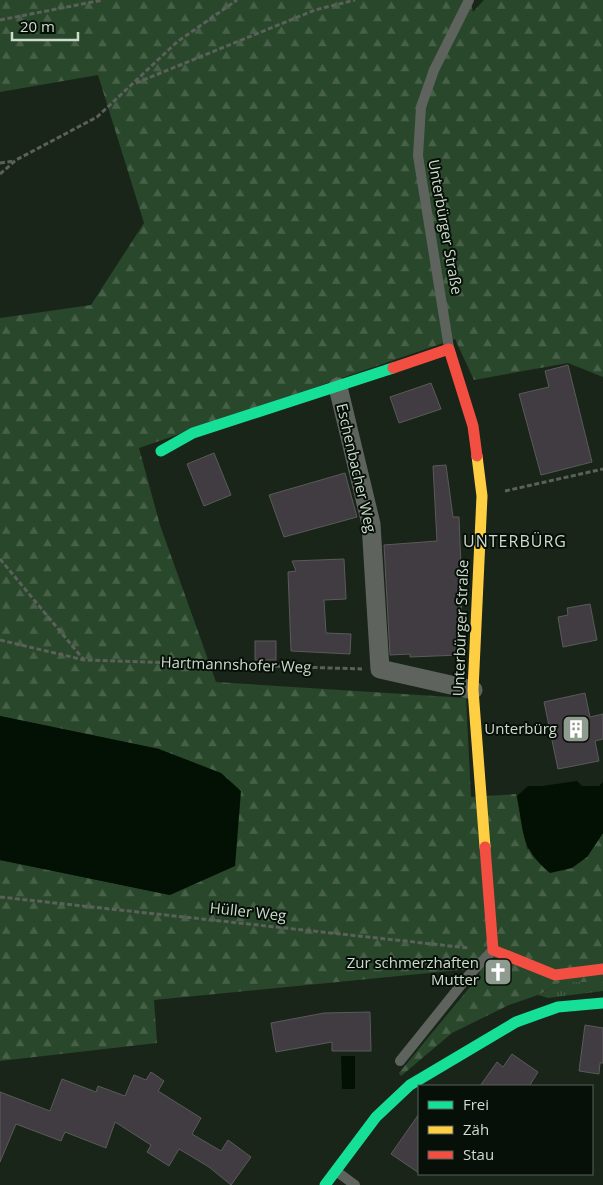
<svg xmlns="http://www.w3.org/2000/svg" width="603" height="1185" font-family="'Open Sans',sans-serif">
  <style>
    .grass { fill: url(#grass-tufts) }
    .forest { fill: url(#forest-firs) }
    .water { fill: #031104 }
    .building { fill: #403c41; stroke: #5a5a5a }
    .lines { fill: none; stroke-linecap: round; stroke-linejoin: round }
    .path { stroke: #5a605a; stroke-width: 3; stroke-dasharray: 5 2.5; stroke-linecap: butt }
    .lane { stroke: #5e635e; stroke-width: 10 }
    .street { stroke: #5e635e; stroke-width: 19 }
    .fast { stroke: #16e098; stroke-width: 11 }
    .slow { stroke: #ffcf43; stroke-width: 11 }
    .jam { stroke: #f24e42; stroke-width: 11 }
    .labels { text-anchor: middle; stroke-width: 4; stroke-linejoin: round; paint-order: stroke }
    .street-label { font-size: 15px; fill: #cedbcd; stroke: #071008 }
    .poi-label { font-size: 15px; fill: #cedbcd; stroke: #071008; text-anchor: end }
    .neighbourhood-label { font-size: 16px; letter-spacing: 1px; fill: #cedbcd; stroke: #071008 }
  </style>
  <defs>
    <pattern id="grass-tufts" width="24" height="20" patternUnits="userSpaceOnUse" patternTransform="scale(1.25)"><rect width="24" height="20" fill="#29472a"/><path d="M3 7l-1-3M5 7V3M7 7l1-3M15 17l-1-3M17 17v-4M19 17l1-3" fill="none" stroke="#476148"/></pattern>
    <pattern id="forest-firs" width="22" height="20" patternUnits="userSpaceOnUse" patternTransform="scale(1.25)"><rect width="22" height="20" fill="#29472a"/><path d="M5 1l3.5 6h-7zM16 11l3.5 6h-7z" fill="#476148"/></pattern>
  </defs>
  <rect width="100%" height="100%" fill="#1a251a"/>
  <polygon class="grass" points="561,982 603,982 603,991 548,998 538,995"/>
  <polygon class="forest" points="0,0 470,0 473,12 484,0 603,0 603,377 568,363 474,380 455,339 139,448 160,525 216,682 466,698 471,797 516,794 527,849 587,857 603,833 603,982 561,982 538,995 509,1005 452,1033 401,1076 399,1073 479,976 480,968 154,1000 157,1043 0,1061 0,860 170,895 159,749 0,716 0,318 91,305 144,223 98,75 0,92"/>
  <g class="water">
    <polygon points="0,716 159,749 221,773 241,791 235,866 170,895 0,860"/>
    <path d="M577,781L582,786H599L603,782V833L587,857L572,868L550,873C520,848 524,833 517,796L528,786H542Z"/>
    <polygon points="341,1056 355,1056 355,1089 342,1089"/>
  </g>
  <g class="building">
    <polygon points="568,365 592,462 541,475 519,394 549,387 545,371"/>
    <polygon points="431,383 441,409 399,423 390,397"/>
    <polygon points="214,453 231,495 204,506 187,464"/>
    <polygon points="446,465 453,517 459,517 462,593 459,655 410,657 410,654 390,655 384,545 437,541 433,466"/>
    <polygon points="345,473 357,517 284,537 269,495"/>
    <polygon points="344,559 346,599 324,600 326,633 351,634 350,654 291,651 288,572 296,571 292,561"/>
    <polygon points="590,604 597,640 563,647 558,617 568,615 567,608"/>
    <rect x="255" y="641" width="21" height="19"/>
    <polygon points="585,693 590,717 603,714 603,739 595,741 599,761 558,769 544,702"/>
    <polygon points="370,1012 371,1051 332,1051 332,1042 276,1052 271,1023 324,1013"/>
    <polygon points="585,1025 603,1028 603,1063 600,1063 599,1074 579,1071"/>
    <polygon points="512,1054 538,1072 530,1085 532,1086 480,1086 497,1062 503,1067"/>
    <polygon points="151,1072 164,1081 158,1091 201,1118 192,1134 221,1151 228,1140 251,1157 231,1185 209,1167 179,1149 169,1166 147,1152 151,1145 115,1122 106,1148 65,1132 61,1141 16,1124 0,1162 0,1092 50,1111 62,1079 96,1092 98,1086 125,1096 134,1075 146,1080"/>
    <polygon points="419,1114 419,1173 391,1154"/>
  </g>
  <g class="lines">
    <g class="path">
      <polyline points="0,20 103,0"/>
      <polyline points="136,83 315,10 355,0"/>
      <polyline points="0,163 15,161"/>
      <polyline points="0,174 16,160 97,117 177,42 237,0"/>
      <polyline points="505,491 603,469"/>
      <polyline points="0,559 84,660"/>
      <polyline points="0,640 84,660 362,669"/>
      <polyline points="0,897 469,948"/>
    </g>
    <g class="lane">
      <polyline points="449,348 418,156 421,107 434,70 469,0"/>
      <polyline points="400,1061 469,975 492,951"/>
      <polyline points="336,1171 355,1185"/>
    </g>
    <polyline class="street" points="338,387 371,524 380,669 473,690"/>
    <g class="fast">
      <polyline points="161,451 193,433 393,368"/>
      <polyline points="325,1185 376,1117 410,1085 516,1022 558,1007 603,1003"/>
    </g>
    <polyline class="slow" points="477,456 482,496 473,690 485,847"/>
    <g class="jam">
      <polyline points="393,368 449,349 473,426 477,456"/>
      <polyline points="485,847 493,950 555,975 603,969"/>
    </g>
  </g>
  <defs>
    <symbol id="building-square" viewBox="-11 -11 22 22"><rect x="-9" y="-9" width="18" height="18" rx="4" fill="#8f9b8e" stroke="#071008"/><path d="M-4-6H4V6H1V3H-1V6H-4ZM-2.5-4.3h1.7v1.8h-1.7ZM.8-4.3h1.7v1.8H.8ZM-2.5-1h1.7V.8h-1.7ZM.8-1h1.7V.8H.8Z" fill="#fff"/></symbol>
    <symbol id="church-square" viewBox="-11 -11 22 22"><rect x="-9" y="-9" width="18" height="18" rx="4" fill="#8f9b8e" stroke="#071008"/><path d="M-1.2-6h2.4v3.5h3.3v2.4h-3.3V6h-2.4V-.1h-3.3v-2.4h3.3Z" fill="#fff"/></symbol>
  </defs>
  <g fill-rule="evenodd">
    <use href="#building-square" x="560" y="713" width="32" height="32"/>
    <use href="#church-square" x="482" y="956" width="32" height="32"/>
  </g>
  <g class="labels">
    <g class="street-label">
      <text transform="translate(445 227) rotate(80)" y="5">Unterbürger Straße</text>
      <text transform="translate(356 468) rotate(77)" y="5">Eschenbacher Weg</text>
      <text transform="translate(461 628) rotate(-88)" y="5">Unterbürger Straße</text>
      <text transform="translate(236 665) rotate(2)" y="5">Hartmannshofer Weg</text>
      <text transform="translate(248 912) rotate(6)" y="5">Hüller Weg</text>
    </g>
    <g class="poi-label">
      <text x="557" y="734">Unterbürg</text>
      <text x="479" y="968">Zur schmerzhaften<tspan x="479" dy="17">Mutter</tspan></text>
    </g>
    <g class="neighbourhood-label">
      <text x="515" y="547">UNTERBÜRG</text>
    </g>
  </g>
  <rect x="418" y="1085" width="175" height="90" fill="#071008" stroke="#576157"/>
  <rect x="428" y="1101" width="25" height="8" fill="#16e098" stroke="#576157"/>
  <text x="463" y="1110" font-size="15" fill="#cedbcd">Frei</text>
  <rect x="428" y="1126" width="25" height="8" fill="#ffcf43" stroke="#576157"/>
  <text x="463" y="1135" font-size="15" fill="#cedbcd">Zäh</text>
  <rect x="428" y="1151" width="25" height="8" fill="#f24e42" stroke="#576157"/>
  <text x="463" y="1160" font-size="15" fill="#cedbcd">Stau</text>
  <path d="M12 32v8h66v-8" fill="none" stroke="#cedbcd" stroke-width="2.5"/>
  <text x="20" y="32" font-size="15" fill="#cedbcd" stroke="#071008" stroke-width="4" paint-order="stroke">20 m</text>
</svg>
